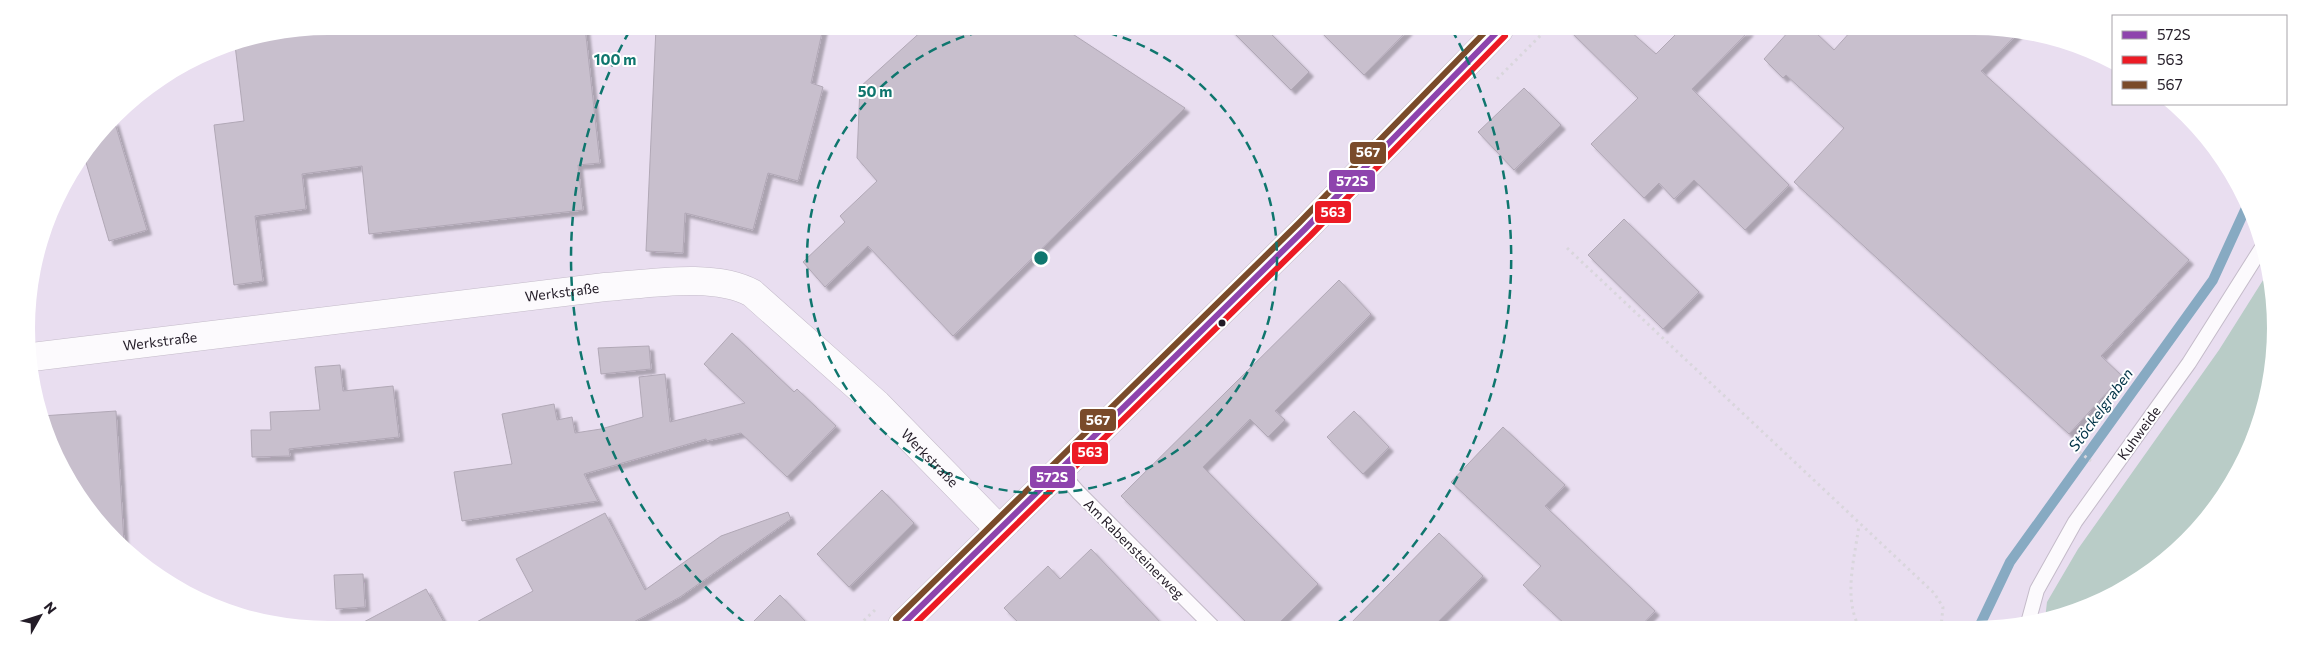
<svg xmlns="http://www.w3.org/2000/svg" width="2302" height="656" font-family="Commissioner,sans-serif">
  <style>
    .green { fill: #b9ccc7 }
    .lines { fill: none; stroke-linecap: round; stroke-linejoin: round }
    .stream { stroke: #87aac2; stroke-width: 10 }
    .building { fill: #c8bfcd; stroke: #b1a8b6; filter: url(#shadow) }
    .service-casing { stroke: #c4bbc9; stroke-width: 16 }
    .minor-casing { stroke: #c4bbc9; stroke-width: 29 }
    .secondary-casing { stroke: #c4bbc9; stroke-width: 29 }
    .path { stroke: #d9d6dc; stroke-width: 3; stroke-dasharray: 2.5 4; stroke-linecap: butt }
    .service { stroke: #fcfafd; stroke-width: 14 }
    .minor { stroke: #fcfafd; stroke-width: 28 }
    .secondary { stroke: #fcfafd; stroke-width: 28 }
    .bus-1-casing { stroke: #fff; stroke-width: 10 }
    .bus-2-casing { stroke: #fff; stroke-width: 10 }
    .bus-3-casing { stroke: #fff; stroke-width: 10 }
    .bus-1 { stroke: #8e44ad; stroke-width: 6 }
    .bus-2 { stroke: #ec1b24; stroke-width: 6 }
    .bus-3 { stroke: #7a4b2a; stroke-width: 6 }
    .ring { fill: none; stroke: #0f766e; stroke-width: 2.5; stroke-dasharray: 9 6 }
    .bus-dot { fill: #231c27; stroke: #fff; stroke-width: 2 }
    .labels { text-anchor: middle; stroke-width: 4; stroke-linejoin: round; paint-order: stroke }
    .street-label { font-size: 14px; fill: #231c27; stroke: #fff }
    .water-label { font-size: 15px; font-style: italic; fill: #003246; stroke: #fff }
    .centre { fill: #0f766e; stroke: #fff; stroke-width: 2.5 }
    .ring-label { font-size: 15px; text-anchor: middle; font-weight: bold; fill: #0f766e; stroke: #fff; stroke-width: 4; stroke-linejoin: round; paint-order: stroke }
    .line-badge { stroke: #fff; stroke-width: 2 }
    .badge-label { font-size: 14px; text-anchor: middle; font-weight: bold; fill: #fff }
  </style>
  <defs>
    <filter id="shadow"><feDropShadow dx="4.5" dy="4.5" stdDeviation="1" flood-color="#0004"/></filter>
  </defs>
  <rect width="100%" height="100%" fill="#e9def0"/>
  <polygon class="green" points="2270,269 2270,387 2235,479 2173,555 2090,607 2045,619 2047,602 2078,549 2219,350"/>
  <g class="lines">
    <polyline class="stream" points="1979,627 2010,562 2213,280 2245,210"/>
  </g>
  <g class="building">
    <polygon points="328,26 585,27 600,163 578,165 583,210 369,234 362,166 302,174 306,209 255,216 263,281 234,285 214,125 244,121 235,45"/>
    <polygon points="656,27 823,28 811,83 823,87 798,181 768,173 753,230 685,213 683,253 646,251"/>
    <polygon points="925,28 1065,29 1185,108 953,336 868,246 825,287 803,262 845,222 840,216 877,181 857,158 860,87"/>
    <polygon points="1230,29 1266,29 1309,72 1291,90"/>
    <polygon points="1319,30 1408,30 1364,75"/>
    <polygon points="1569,30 1630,31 1656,54 1679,31 1749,31 1692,89 1789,185 1745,230 1694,180 1674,199 1659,183 1644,198 1591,144 1638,98"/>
    <polygon points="1789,31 1814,31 1834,50 1851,31 2019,32 1981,71 2189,260 2101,356 2122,376 2069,434 1794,182 1844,128 1786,75 1783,78 1764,59"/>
    <polygon points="1524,88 1561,125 1514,170 1478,132"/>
    <polygon points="114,120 147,230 109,241 85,159"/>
    <polygon points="1624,219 1699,292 1663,329 1588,255"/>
    <polygon points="1339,280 1371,314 1275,411 1285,420 1268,437 1250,419 1203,467 1318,584 1276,626 1250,626 1121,496"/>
    <polygon points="732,333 794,392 797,389 836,426 787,477 741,433 707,441 706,439 584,474 598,501 462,521 454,472 512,464 502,414 554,404 557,420 572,417 575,433 601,429 643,417 639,377 665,374 670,422 745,403 704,364"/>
    <polygon points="649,346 651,369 601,374 598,348"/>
    <polygon points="340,365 343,391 393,386 399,437 289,449 290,456 252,457 251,430 271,430 270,412 320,410 315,367"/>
    <polygon points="116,411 124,543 88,511 41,416"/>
    <polygon points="1354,411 1389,447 1363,474 1327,437"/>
    <polygon points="1503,427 1565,485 1545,506 1655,611 1640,627 1567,626 1523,585 1541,566 1451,482"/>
    <polygon points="882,490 914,523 849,587 817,554"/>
    <polygon points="788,512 791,519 680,597 628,625 473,624 533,591 516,559 605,513 645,590 721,536"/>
    <polygon points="1439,533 1483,576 1434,626 1348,626"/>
    <polygon points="1091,549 1164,626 1021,625 1004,608 1048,566 1060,579"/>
    <polygon points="363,574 365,607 336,609 334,575"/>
    <polygon points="426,589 445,624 360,624"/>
    <polygon points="780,595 809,625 750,625"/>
  </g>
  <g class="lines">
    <defs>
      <g id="service">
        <polyline points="1059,470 1078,492 1212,626"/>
        <polyline points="2028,623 2037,590 2075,522 2189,363 2261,249"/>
      </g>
      <g id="minor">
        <path id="s1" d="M32,357L605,287C648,284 714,272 752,293L877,404L999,529"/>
      </g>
      <polyline id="secondary" points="902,625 1305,229 1499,30"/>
    </defs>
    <use href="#service" class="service-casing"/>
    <use href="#minor" class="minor-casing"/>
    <use href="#secondary" class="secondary-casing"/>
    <g class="path">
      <polyline points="1497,79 1546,30"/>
      <polyline points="1567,248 1934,593 1943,607 1941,627"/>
      <polyline points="2069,444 2091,461"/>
      <polyline points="1943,623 1952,627"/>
      <polyline points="859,625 875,610"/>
      <path d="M1859,627C1843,596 1855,557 1859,525"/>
    </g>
    <use href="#service" class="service"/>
    <use href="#minor" class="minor"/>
    <use href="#secondary" class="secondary"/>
    <defs>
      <polyline id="bus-1" points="902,625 1305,229 1499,30"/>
      <polyline id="bus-2" points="914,625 1311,235 1505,36"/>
      <polyline id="bus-3" points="896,619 1299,223 1487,30"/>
    </defs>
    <use href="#bus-1" class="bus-1-casing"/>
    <use href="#bus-2" class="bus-2-casing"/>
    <use href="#bus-3" class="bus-3-casing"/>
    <use href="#bus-1" class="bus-1"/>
    <use href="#bus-2" class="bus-2"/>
    <use href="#bus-3" class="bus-3"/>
  </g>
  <g class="ring">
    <path d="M1094 29A235 235 0 1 1 990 29"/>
    <path d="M745 623A470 470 0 0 1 630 30M1452 30A470 470 0 0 1 1334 626"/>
  </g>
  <circle class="bus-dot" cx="1222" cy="323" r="4.5"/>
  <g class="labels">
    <g class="street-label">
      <text dy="5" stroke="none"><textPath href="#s1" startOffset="534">Werkstraße</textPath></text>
      <text dy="5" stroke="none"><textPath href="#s1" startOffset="129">Werkstraße</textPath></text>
      <text transform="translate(2139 433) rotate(-54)" y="5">Kuhweide</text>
      <text dy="5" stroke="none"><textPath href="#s1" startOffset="969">Werkstraße</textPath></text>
      <text transform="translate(1134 549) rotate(45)" y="5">Am Rabensteinerweg</text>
    </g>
    <g class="water-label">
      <text transform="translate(2101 410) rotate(-54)" y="5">Stöckelgraben</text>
    </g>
  </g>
  <path d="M0 0H2302V656H0ZM328 35H1974A293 293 0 0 1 2267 328V328A293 293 0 0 1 1974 621H328A293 293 0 0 1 35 328V328A293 293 0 0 1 328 35Z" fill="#fff" fill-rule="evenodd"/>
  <circle cx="1041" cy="258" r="8" class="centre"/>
  <g class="ring-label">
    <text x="615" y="65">100 m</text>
    <text x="875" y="97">50 m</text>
  </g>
  <g class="line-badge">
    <rect x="1349" y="141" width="38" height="24" rx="5" fill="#7a4b2a"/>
    <rect x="1328" y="169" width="48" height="24" rx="5" fill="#8e44ad"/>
    <rect x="1314" y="200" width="38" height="24" rx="5" fill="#ec1b24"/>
    <rect x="1079" y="408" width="38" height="24" rx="5" fill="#7a4b2a"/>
    <rect x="1071" y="441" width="38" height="24" rx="5" fill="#ec1b24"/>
    <rect x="1029" y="465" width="47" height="24" rx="5" fill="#8e44ad"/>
  </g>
  <g class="badge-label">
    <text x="1368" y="157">567</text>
    <text x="1352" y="186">572S</text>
    <text x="1333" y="217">563</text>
    <text x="1098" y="425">567</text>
    <text x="1090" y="457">563</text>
    <text x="1052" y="482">572S</text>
  </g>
  <rect x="2112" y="15" width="175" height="90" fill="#ffffff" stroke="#a7a4a9"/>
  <rect x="2122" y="31" width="25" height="8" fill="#8e44ad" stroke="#a7a4a9"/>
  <text x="2157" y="40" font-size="15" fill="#231c27">572S</text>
  <rect x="2122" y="56" width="25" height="8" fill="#ec1b24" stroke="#a7a4a9"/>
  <text x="2157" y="65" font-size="15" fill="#231c27">563</text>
  <rect x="2122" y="81" width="25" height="8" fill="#7a4b2a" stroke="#a7a4a9"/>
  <text x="2157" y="90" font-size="15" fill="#231c27">567</text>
  <g transform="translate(40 616) rotate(51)" stroke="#ffffff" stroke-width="4" paint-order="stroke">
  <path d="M0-4L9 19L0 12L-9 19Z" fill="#231c27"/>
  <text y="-8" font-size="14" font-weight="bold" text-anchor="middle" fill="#231c27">N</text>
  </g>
</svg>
